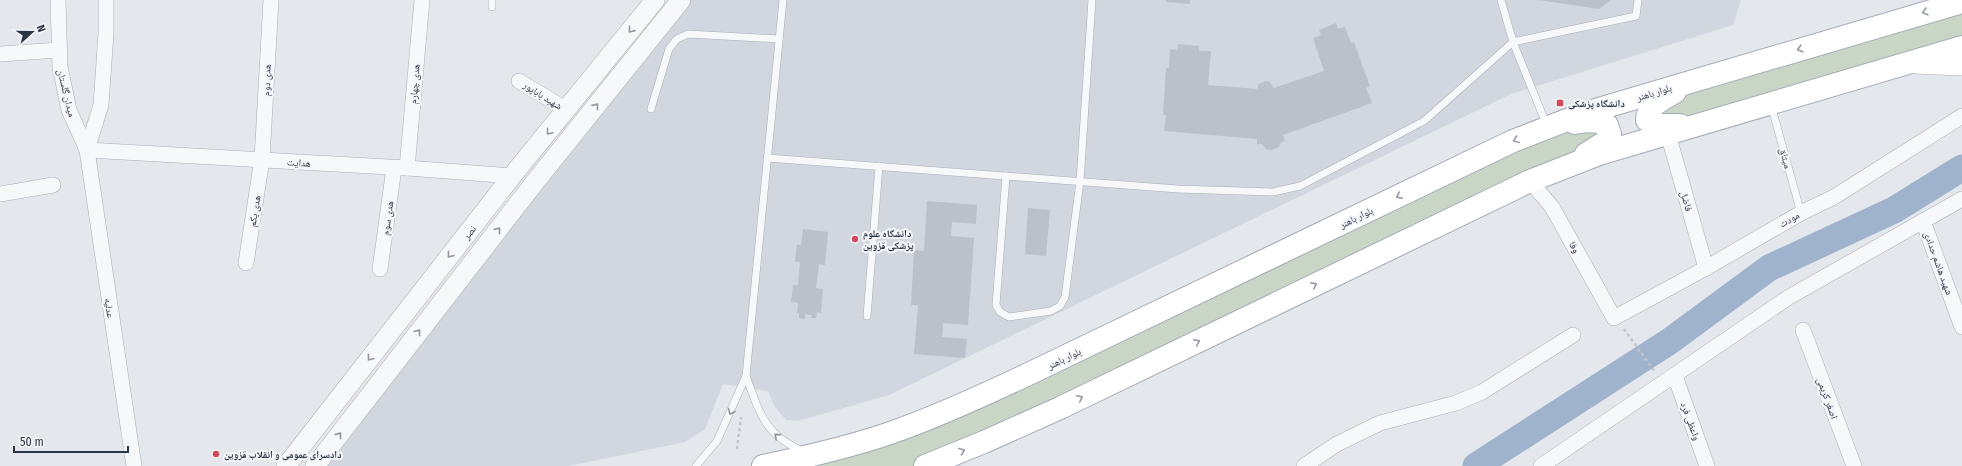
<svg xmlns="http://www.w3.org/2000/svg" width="1962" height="466" font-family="'Fira Sans Condensed','Noto Naskh Arabic',sans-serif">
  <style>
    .built { fill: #d2d6de }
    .green { fill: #c9d6c5 }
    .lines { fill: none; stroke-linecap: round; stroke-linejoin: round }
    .river { stroke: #9fb4cc; stroke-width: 27 }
    .building { fill: #bbc0ca }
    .service-casing { stroke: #a9aeb7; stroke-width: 8 }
    .minor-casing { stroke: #a9aeb7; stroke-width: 16 }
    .tertiary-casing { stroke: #a9aeb7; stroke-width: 20 }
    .secondary-casing { stroke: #a9aeb7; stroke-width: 22 }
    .primary-casing { stroke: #a3abb8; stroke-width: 24 }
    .path { stroke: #c2c5cb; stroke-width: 2.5; stroke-dasharray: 3 3; stroke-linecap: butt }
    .service { stroke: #f7f8fa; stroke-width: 7 }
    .minor { stroke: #f7f8fa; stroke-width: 15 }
    .tertiary { stroke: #f7f8fa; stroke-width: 19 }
    .secondary { stroke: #fff; stroke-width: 21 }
    .primary { stroke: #fff; stroke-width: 22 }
    .oneway { stroke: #959aa2 }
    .oneway2 { stroke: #9196a0 }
    .poi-dot { fill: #d1495b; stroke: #f4f6f9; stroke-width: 1.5 }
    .labels { text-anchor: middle; stroke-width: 4; stroke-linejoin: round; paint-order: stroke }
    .street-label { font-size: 10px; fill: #2b3445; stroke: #f4f6f9 }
    .poi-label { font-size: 10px; font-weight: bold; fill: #2b3445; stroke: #f4f6f9; text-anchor: start }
  </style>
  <rect width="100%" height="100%" fill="#e4e7ec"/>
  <polygon class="built" points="690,0 1741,0 1733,25 1511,94 889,395 798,421 786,420 775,407 768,391 723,384 705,429 685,442 569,466 320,466"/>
  <g class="green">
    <polygon points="1962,2 1962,65 1905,63 1716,119 1647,113 1664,98"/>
    <polygon points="1591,121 1605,142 925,466 763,466 892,433 1513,141"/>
  </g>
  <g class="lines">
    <polyline class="river" points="1476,466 1670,341 1769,268 1894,210 1962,168"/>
  </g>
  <g class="building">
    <polygon points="1166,0 1190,0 1190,4 1166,2"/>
    <polygon points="1539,0 1611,0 1599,9"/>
    <polygon points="1336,23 1338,29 1345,27 1351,43 1354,42 1370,86 1366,88 1372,103 1283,135 1285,141 1281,142 1279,147 1272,150 1266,149 1262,144 1257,144 1257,139 1164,131 1166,115 1163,115 1166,68 1169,68 1170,49 1177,50 1178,44 1199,46 1199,51 1211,51 1208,85 1257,89 1259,84 1265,81 1270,82 1274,88 1324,71 1313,38 1321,35 1319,30"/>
    <polygon points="927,201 977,205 976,224 952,222 951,236 974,238 968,325 943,323 942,337 967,339 965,358 914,354 918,305 911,305 914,250 924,251"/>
    <polygon points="1028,208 1050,210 1046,256 1025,254"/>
    <polygon points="803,229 828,232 825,265 819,264 816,288 823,289 821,313 817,312 816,318 811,318 812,315 805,314 805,319 799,318 799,313 797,313 798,303 791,302 793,285 798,285 800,262 795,262 797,245 801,245"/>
  </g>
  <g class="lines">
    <defs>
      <g id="service">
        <polyline points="1501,0 1513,42 1636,16 1638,0"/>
        <polyline points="492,7 492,0"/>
        <polyline points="1771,105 1801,213"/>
        <polyline points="651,109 669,49 677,39 688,34 779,39"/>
        <polyline points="767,158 1178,189 1273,192 1300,186 1424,121 1513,42 1547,126"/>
        <polyline points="1006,176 996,305 1000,312 1009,317 1051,311 1060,306 1065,297 1080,181 1092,0"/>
        <polyline points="867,316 879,166"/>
        <path d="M746,376C760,414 764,434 804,452"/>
        <polyline points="696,466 717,441 746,376 783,0"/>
      </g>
      <g id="minor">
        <polyline points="58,0 60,67 69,110 87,150 134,466"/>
        <polyline points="0,54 59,50"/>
        <polyline points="519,81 567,110"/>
        <polyline points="1668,134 1706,268"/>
        <polyline points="87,150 407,168 512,176"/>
        <polyline points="87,150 101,105 106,33 106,0"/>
        <polyline points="407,168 422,0"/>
        <polyline points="1530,181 1552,207 1614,318 1706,268 1801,213 1834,197 1962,116"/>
        <polyline points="0,194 53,185"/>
        <polyline points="1923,221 1962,327"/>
        <polyline points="246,263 262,159 271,0"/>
        <polyline points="380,269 394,168"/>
        <polyline points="1803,330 1854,466"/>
        <polyline points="1675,376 1707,466"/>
        <polyline points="1304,466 1337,444 1380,423 1456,403 1482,392 1573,335"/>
        <polyline points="1541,466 1789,297 1962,199"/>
      </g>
      <g id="tertiary">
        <polyline points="286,466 512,176 655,0"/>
        <polyline points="315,466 535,182 681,0"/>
      </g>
      <polyline id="secondary" points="1914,63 1962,65"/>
      <g id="primary">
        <path d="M1675,92C1663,99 1647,106 1647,120L1659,125H1680"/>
        <path d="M1575,123C1587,121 1596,120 1607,125L1610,134L1605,142L1586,154"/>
        <path d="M763,466C806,457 851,447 893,432C944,414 993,391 1041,368L1513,141L1585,113L1962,2"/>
        <polyline points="925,466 984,442 1060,408 1530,181 1599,154 1962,47"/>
      </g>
    </defs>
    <use href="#service" class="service-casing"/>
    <use href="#minor" class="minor-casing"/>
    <use href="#tertiary" class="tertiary-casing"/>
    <use href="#secondary" class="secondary-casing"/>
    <use href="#primary" class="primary-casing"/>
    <g class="path">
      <polyline points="1624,329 1655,372"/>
      <polyline points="737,449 741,417"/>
    </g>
    <use href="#service" class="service"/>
    <use href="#minor" class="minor"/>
    <use href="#tertiary" class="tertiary"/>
    <use href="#secondary" class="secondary"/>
    <use href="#primary" class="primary"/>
  </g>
  <defs><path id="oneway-chevron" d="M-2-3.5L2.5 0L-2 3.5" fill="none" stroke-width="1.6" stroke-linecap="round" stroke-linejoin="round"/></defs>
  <g class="oneway">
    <use href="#oneway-chevron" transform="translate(1925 12) rotate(164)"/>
    <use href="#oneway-chevron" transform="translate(1800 49) rotate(163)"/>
    <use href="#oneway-chevron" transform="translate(1516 140) rotate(158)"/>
    <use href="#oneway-chevron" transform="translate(1399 196) rotate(154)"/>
    <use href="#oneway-chevron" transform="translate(1314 285) rotate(-26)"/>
    <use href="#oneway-chevron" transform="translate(1197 342) rotate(-26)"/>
    <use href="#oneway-chevron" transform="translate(1080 398) rotate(-26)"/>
    <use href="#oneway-chevron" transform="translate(962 451) rotate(-22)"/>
  </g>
  <g class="oneway2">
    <use href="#oneway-chevron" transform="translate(631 30) rotate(129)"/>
    <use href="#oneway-chevron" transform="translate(596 106) rotate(-51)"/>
    <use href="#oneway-chevron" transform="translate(549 132) rotate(130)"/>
    <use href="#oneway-chevron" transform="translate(498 230) rotate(-52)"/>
    <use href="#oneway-chevron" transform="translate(450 255) rotate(128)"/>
    <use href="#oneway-chevron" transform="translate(418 332) rotate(-52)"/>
    <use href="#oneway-chevron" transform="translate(370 358) rotate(128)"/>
    <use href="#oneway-chevron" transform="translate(731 412) rotate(113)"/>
    <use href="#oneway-chevron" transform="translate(339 435) rotate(-52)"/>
    <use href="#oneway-chevron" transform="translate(777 436) rotate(-139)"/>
  </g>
  <g class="poi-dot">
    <rect x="1556" y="99" width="8" height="8" rx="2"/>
    <circle cx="855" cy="239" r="4"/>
    <circle cx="216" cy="454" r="4"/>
  </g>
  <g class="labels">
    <g class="street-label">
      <text transform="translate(266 80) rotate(-87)" y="4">هدی دوم</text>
      <text transform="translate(414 84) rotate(-85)" y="4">هدی چهارم</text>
      <text transform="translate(1654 92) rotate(-17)" y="4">بلوار باهنر</text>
      <text transform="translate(67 93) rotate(76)" y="4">میدان گلستان</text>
      <text transform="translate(543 95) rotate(32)" y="4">شهید باباپور</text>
      <text transform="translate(1786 158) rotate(75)" y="4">میثاق</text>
      <text transform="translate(299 162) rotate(4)" y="4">هدایت</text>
      <text transform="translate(1687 201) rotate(74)" y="4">فاضل</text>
      <text transform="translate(254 211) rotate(-81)" y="4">هدی یکم</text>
      <text transform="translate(1356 217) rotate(-26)" y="4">بلوار باهنر</text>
      <text transform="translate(387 218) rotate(-82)" y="4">هدی سوم</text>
      <text transform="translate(1789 219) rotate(-30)" y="4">مودت</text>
      <text transform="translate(469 232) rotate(-52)" y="4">نصر</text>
      <text transform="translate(1575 247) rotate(61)" y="4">وفا</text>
      <text transform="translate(1939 263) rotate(70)" y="4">شهید هاشم حدادی</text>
      <text transform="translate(110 308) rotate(82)" y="4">عدلیه</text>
      <text transform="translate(1064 358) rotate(-26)" y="4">بلوار باهنر</text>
      <text transform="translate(1828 398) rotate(70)" y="4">اصغر کریمی</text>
      <text transform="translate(1691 421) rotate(70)" y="4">واعظی فرد</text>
    </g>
    <g class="poi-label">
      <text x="1568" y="107">دانشگاه پزشکی</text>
      <text x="863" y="237">دانشگاه علوم<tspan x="863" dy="12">پزشکی قزوین</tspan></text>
      <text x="224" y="458">دادسرای عمومی و انقلاب قزوین</text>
    </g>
  </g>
  <g transform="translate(32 32) rotate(69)" stroke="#f4f6f9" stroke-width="3" paint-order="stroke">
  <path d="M0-3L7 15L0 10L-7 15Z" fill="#2b3445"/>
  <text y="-6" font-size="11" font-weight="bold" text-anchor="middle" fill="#2b3445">N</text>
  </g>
  <path d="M14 446v6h114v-6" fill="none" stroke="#2b3445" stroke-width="2"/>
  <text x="20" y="446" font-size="12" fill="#2b3445" stroke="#f4f6f9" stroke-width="3" paint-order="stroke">50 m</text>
</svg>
